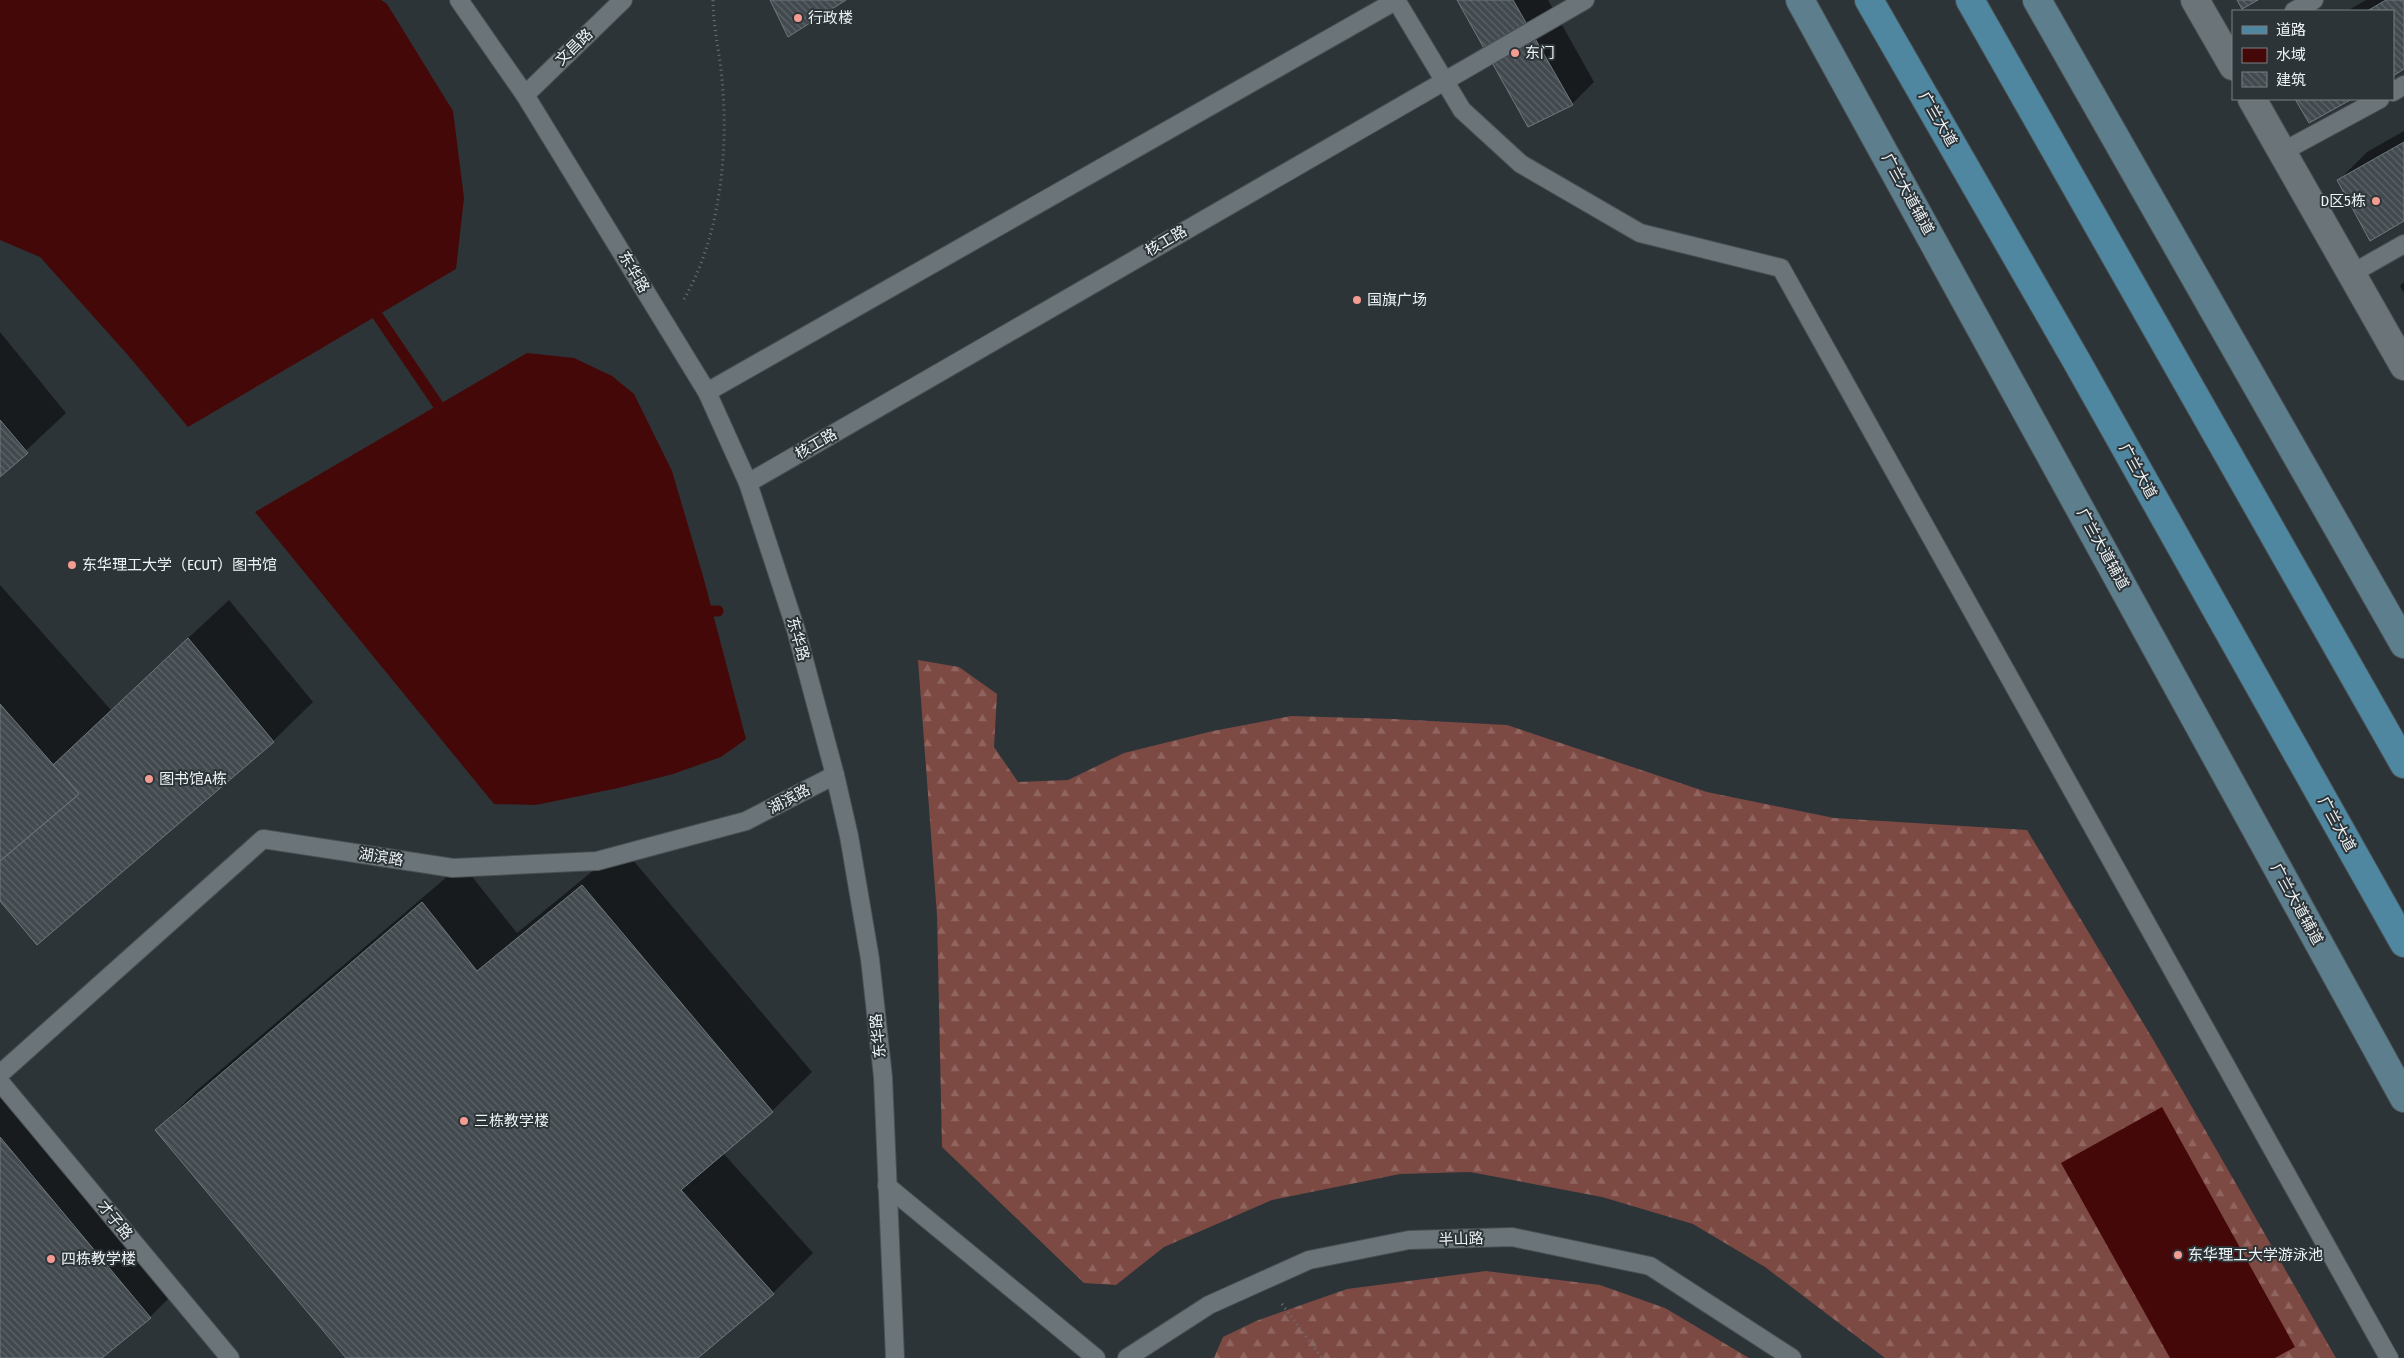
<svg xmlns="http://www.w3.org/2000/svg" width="2404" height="1358" font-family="'Fira Sans Condensed','Noto Sans SC',sans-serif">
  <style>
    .forest { fill: url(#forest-firs) }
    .water { fill: #450808 }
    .shadow { fill: #0007 }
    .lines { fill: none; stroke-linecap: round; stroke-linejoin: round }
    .stream { stroke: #450808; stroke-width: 11 }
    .building { fill: url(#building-back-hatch); stroke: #70797d }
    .service-casing { stroke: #495053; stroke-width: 20 }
    .minor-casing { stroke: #495053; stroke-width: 30 }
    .secondary-casing { stroke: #495053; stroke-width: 30 }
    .primary-casing { stroke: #495053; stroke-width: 30 }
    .path { stroke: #6c7377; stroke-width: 3; stroke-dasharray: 1 4; stroke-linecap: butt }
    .service { stroke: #6b7479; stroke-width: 18 }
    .minor { stroke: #6b7479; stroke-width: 28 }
    .secondary { stroke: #5d7e8d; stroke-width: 28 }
    .primary { stroke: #4f87a1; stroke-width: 28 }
    .poi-dot { fill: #f59c92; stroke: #2c3438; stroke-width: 2 }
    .labels { text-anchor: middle; stroke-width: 4; stroke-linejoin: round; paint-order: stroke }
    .poi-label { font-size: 15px; fill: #eef3f6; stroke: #2c3438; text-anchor: start }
    .street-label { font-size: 15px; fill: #eef3f6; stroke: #2c3438 }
  </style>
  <defs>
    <pattern id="forest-firs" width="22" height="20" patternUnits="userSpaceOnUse" patternTransform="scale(1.25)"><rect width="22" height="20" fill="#7d4943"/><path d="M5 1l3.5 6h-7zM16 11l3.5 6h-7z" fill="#90645f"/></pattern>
    <pattern id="building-back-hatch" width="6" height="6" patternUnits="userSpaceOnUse" patternTransform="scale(1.25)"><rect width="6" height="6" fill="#424a4f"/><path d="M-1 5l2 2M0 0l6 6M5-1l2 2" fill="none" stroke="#5e6569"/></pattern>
  </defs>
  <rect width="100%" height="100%" fill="#2c3438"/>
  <g class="forest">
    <polygon points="918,660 959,667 997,694 994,747 1018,782 1068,780 1124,753 1213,731 1291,716 1393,719 1507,725 1707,792 1834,818 2027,830 2154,1041 2336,1358 1885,1358 1765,1267 1693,1224 1602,1197 1470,1172 1400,1174 1272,1200 1164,1247 1116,1285 1084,1283 942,1147 937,915"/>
    <polygon points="1486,1271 1600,1285 1665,1308 1749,1358 1214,1358 1223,1337 1256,1321 1347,1289"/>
  </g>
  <g class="water">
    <polygon points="0,0 381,0 387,4 453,111 464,198 456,269 188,427 127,354 40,257 0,240"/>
    <polygon points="527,353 574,358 612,376 634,394 672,471 703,576 746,739 721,757 673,774 618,788 536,805 494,804 255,512"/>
    <polygon points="2162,1107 2295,1347 2275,1358 2170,1358 2061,1163"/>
  </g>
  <g class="shadow">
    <polygon points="1458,0 1548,0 1594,82 1572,104"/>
    <polygon points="2366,0 2404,0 2404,68 2393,74 2393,11 2347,11"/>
    <polygon points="2297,99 2349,99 2310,121"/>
    <polygon points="2404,131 2404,220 2338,181 2367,152"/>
    <polygon points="2404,282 2404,293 2400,286"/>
    <polygon points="0,332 66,413 0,475"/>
    <polygon points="0,585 111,710 229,600 313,702 273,741 0,899"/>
    <polygon points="622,847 812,1072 772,1111 723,1153 813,1253 773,1293 696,1358 348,1358 157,1130 196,1091 462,864 517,933"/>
    <polygon points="0,1085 179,1288 150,1317 100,1358 0,1358"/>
  </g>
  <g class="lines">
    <g class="stream">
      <polyline points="369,303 447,418"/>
      <polyline points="699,611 718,611"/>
    </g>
  </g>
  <g class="building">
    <polygon points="770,0 846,0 788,37"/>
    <polygon points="1457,0 1513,0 1573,105 1528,127"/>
    <polygon points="2237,0 2258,0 2242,9"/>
    <polygon points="2386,0 2404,0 2404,69 2393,76 2393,11 2367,11"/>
    <polygon points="2295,99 2352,99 2309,123"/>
    <polygon points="2404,142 2404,221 2370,241 2337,180"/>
    <polygon points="0,420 28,453 0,477"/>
    <polygon points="188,638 274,742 37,945 0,901 0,861 79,794 53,765"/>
    <polygon points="0,704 79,794 0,861"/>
    <polygon points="582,885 773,1112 681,1190 774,1294 698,1358 346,1358 155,1130 422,902 477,971"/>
    <polygon points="0,1137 151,1318 102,1358 0,1358"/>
  </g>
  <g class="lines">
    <defs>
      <g id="service">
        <polyline points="459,0 525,95 707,392 748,483 796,630 835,775 849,836 870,959 883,1077 895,1358"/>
        <polyline points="1396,0 1462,110 1521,164 1640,233 1781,268 2389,1358"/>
        <polyline points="2294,11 2314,0"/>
        <polyline points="2393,92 2404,85"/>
        <polyline points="525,95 623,0"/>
        <polyline points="2282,152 2380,99"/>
        <polyline points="2351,274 2404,244"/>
        <polyline points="707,392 1397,0"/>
        <polyline points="748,483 1585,0"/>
        <polyline points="0,1074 263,839 453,868 597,861 746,821 835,775"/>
        <polyline points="0,1082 230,1358"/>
        <polyline points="887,1186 1096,1358"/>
        <polyline points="1127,1358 1209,1305 1309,1260 1409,1240 1512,1237 1650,1266 1792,1358"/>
      </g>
      <g id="minor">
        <polyline points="2195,0 2233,66"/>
        <polyline points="2252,99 2404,366"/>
      </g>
      <g id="secondary">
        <polyline points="1800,0 2404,1098"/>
        <polyline points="2037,0 2404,644"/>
      </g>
      <g id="primary">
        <polyline points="1869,0 2076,360 2404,943"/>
        <polyline points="1970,0 2404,764"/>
      </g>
    </defs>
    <use href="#service" class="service-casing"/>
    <use href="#minor" class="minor-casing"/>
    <use href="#secondary" class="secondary-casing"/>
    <use href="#primary" class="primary-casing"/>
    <g class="path">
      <path d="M684,299C720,238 729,150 722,80C720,53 713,27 713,0"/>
      <polyline points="1282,1304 1322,1358"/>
    </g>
    <use href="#service" class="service"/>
    <use href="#minor" class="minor"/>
    <use href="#secondary" class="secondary"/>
    <use href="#primary" class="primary"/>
  </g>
  <g class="poi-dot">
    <circle cx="798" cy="18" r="5"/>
    <circle cx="1515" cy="53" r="5"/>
    <circle cx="2376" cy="201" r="5"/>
    <circle cx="1357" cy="300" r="5"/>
    <circle cx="72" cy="565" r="5"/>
    <circle cx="149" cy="779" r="5"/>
    <circle cx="464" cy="1121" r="5"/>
    <circle cx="2178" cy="1255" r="5"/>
    <circle cx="51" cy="1259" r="5"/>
  </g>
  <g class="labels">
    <g class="poi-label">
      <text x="808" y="23">行政楼</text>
      <text x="1525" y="58">东门</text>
      <text x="2366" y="206" text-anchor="end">D区5栋</text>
      <text x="1367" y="305">国旗广场</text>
      <text x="82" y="570">东华理工大学（ECUT）图书馆</text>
      <text x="159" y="784">图书馆A栋</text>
      <text x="474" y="1126">三栋教学楼</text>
      <text x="2188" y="1260">东华理工大学游泳池</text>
      <text x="61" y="1264">四栋教学楼</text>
    </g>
    <g class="street-label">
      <text transform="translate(574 47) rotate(-44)" y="5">文昌路</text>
      <text transform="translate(1938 119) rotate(60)" y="5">广兰大道</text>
      <text transform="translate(1908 194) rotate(61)" y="5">广兰大道辅道</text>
      <text transform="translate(1166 241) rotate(-30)" y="5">核工路</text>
      <text transform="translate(634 272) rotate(59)" y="5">东华路</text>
      <text transform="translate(816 444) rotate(-30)" y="5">核工路</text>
      <text transform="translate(2138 471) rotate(61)" y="5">广兰大道</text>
      <text transform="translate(2103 549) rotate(61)" y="5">广兰大道辅道</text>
      <text transform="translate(798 639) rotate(74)" y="5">东华路</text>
      <text transform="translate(789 799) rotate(-28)" y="5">湖滨路</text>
      <text transform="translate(2337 824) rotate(61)" y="5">广兰大道</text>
      <text transform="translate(381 857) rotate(9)" y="5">湖滨路</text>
      <text transform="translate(2297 904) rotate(61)" y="5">广兰大道辅道</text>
      <text transform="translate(878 1036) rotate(-96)" y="5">东华路</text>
      <text transform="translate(115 1220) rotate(50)" y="5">才子路</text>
      <text transform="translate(1461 1239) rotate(-2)" y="5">半山路</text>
    </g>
  </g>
  <rect x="2232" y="10" width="162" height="90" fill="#2c3438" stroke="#7a8084"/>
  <rect x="2242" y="26" width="25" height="8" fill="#4f87a1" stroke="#7a8084"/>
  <text x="2276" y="35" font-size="15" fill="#eef3f6">道路</text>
  <rect x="2242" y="48" width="25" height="15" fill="#450808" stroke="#7a8084"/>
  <text x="2276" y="60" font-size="15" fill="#eef3f6">水域</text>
  <rect x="2242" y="72" width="25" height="15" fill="url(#building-back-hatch)" stroke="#7a8084"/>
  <text x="2276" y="85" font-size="15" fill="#eef3f6">建筑</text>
</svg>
